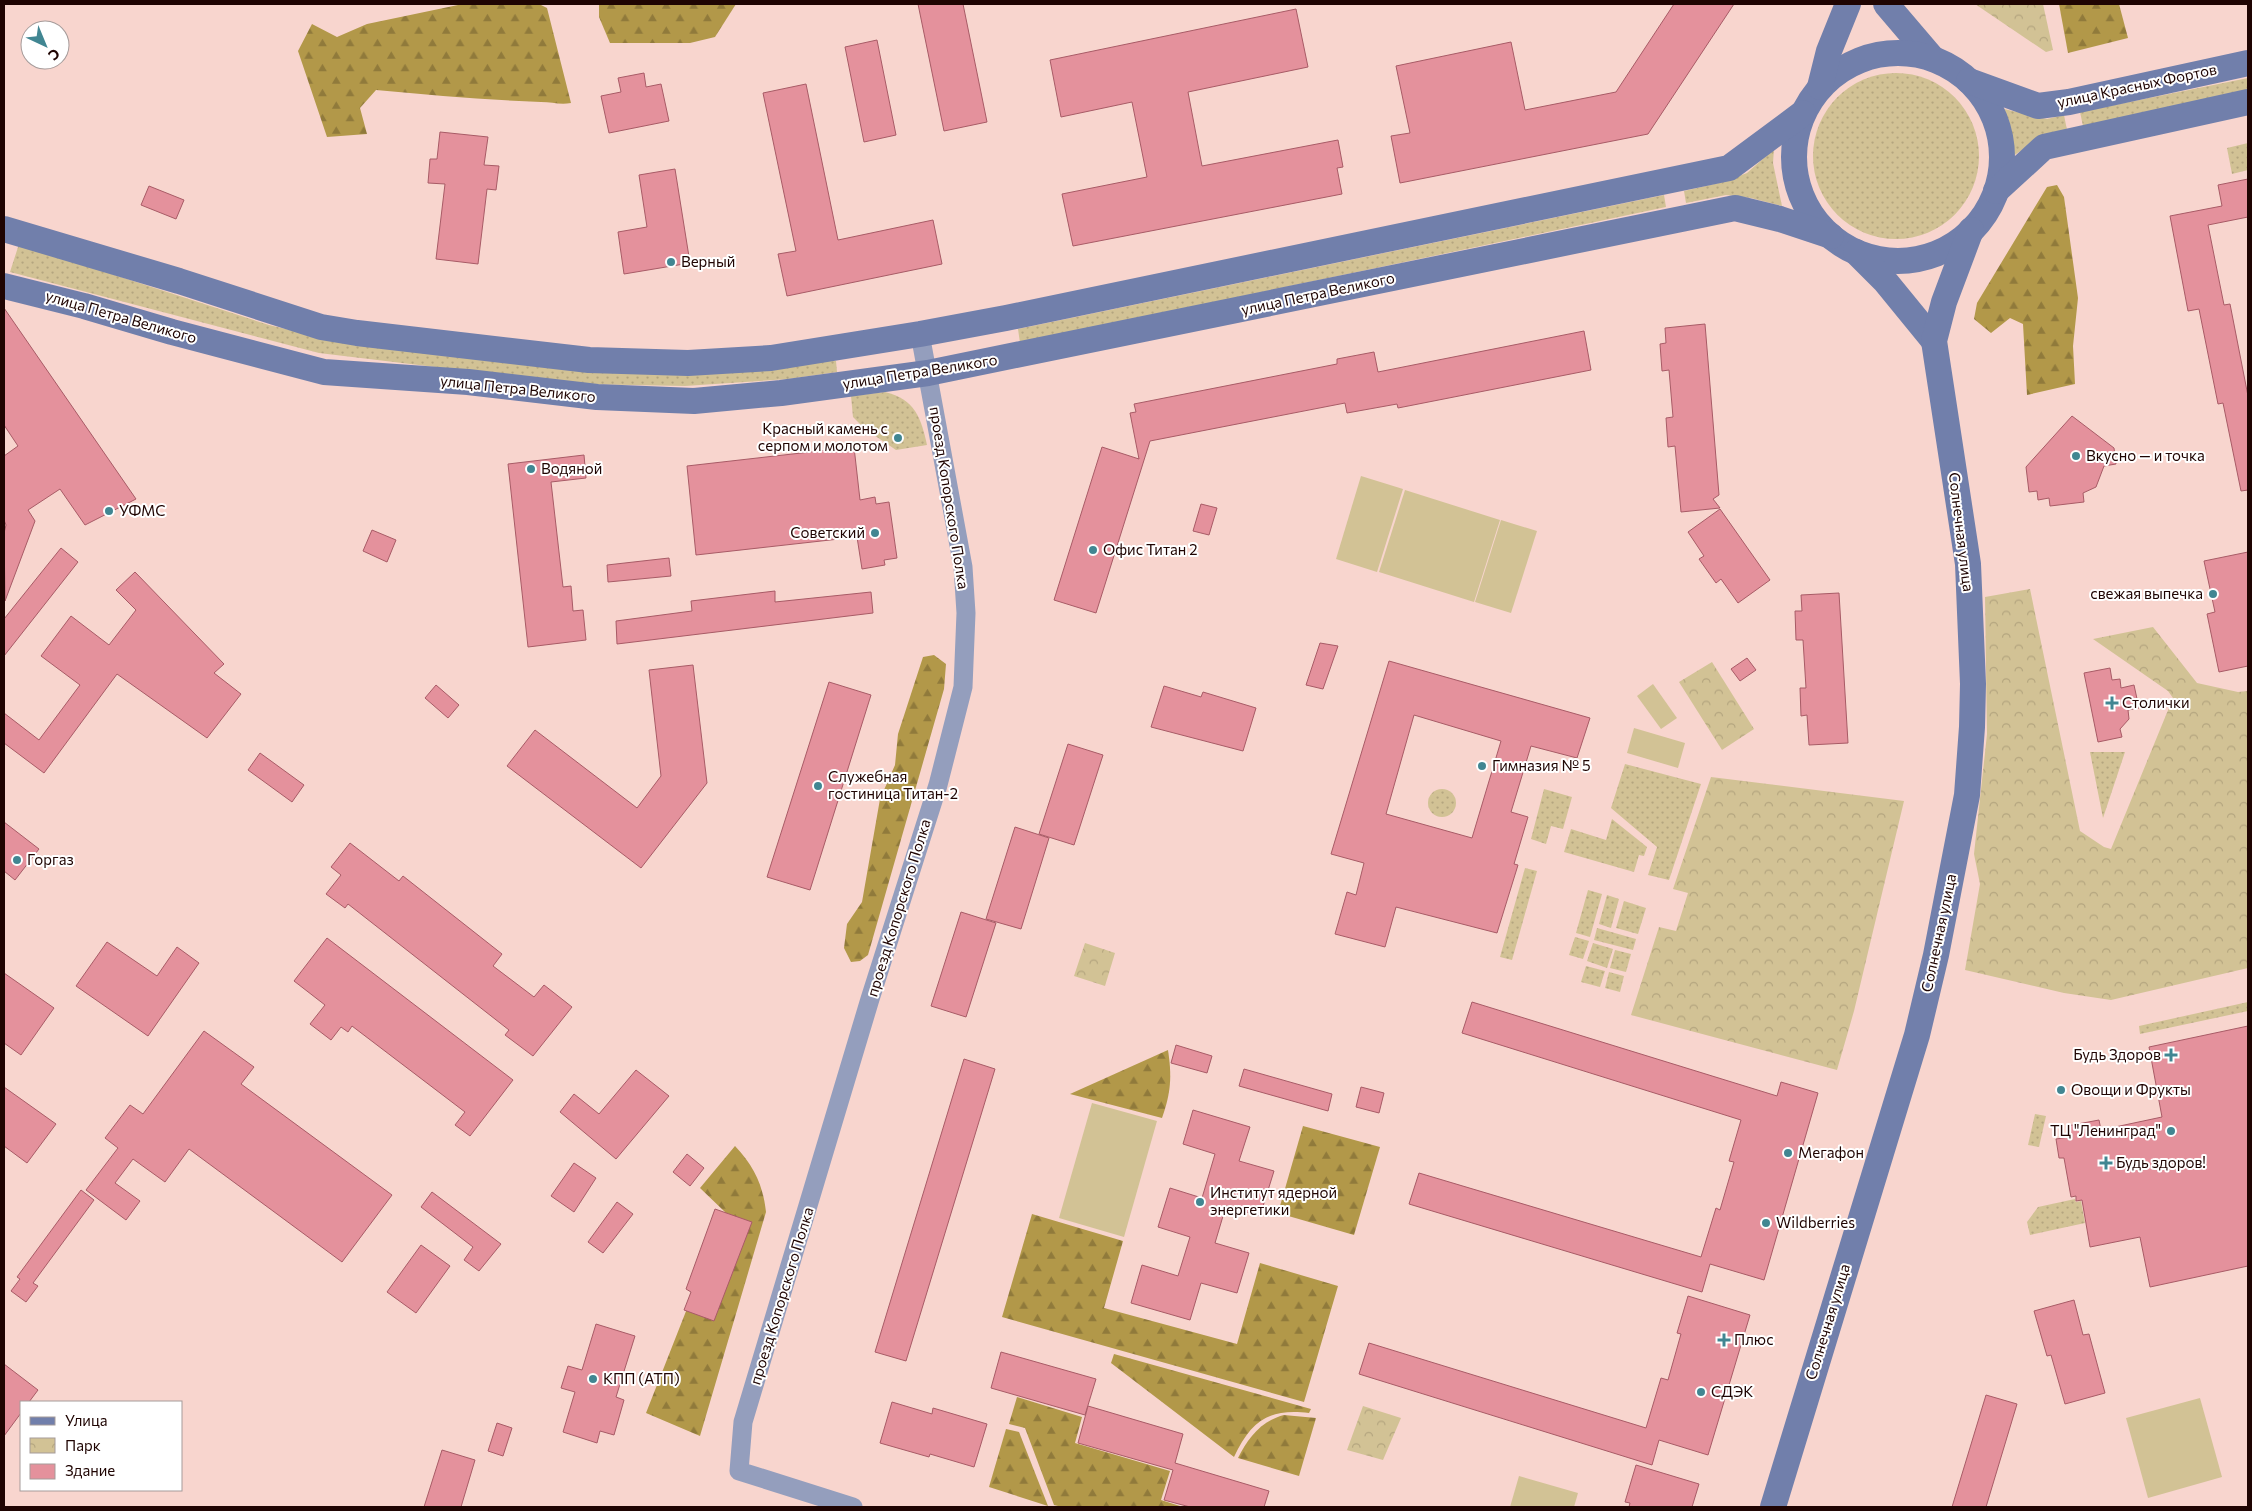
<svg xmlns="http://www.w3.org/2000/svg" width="2252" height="1511" font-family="Commissioner,sans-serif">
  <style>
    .grass { fill: url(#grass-dots) }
    .forest { fill: url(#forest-firs) }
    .park { fill: url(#park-crowns) }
    .pitch { fill: #d2c295 }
    .building { fill: #e4919c; stroke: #a85b66; fill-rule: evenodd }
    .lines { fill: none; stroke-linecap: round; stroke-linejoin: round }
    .street { stroke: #949ebd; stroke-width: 19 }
    .secondary { stroke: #717fab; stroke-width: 26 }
    .poi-dot { fill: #418692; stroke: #fff; stroke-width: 2 }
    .labels { text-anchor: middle; stroke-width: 4; stroke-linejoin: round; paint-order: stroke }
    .street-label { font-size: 15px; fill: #1f0402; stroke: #fff }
    .poi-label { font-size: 15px; fill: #1f0402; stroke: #fff; text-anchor: start }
  </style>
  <defs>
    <pattern id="grass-dots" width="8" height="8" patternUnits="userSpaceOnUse" patternTransform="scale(1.25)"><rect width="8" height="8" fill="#d2c295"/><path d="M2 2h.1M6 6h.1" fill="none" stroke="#b4a57f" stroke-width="1.8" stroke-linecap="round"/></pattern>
    <pattern id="forest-firs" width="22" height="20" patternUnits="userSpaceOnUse" patternTransform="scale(1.25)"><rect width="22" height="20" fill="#b29849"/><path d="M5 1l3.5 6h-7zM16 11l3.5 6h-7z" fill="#907a3b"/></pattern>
    <pattern id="park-crowns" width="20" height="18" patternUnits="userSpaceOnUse" patternTransform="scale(1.25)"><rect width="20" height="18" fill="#d2c295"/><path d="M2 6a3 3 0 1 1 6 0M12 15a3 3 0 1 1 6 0" fill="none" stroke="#b4a57f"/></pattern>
  </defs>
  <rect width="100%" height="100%" fill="#f8d5ce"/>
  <g class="grass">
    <circle cx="1896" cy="156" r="83"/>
    <polygon points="2248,78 2248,92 2083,126 2080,112"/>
    <polygon points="2004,109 2047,119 2064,115 2067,130 2037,140 2013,156 2012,138"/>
    <polygon points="2248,143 2248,170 2232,174 2227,148"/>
    <polygon points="1774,149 1773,163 1782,206 1751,198 1726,195 1686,203 1684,191 1723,182 1747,173"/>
    <polygon points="1664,195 1666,207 1020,343 1018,329"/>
    <polygon points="19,244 269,325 315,336 836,361 837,372 788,379 685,386 576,384 319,353 10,272"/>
    <path d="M885,392C915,399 921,418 927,445L896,450L865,429L853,417L851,396Z"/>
    <polygon points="2090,752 2125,752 2103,818"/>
    <polygon points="1625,764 1701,784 1669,880 1648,875 1657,847 1611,808"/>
    <polygon points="1544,789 1572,797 1563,829 1551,826 1546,844 1531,839"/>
    <circle cx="1442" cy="803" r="14"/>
    <polygon points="1612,819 1647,847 1644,856 1639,855 1634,872 1564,852 1571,829 1606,840"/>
    <polygon points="1525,868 1537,871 1512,960 1500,957"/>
    <polygon points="1588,890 1602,894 1590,937 1576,933"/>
    <polygon points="1607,895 1619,899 1611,928 1599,924"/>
    <polygon points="1624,901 1646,908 1638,934 1616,928"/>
    <polygon points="1597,928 1636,939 1633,950 1594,940"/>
    <polygon points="1575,937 1589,941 1583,959 1569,955"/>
    <polygon points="1593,943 1613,949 1607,968 1587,961"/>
    <polygon points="1615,950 1631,954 1626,972 1610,968"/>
    <polygon points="1586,966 1605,971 1600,987 1581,982"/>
    <polygon points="1609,972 1624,976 1620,992 1605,988"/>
    <polygon points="2248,1002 2248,1011 2140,1034 2139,1026"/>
    <polygon points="2035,1114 2046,1116 2039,1147 2028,1145"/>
    <polygon points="2075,1199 2076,1202 2081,1201 2085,1223 2030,1235 2027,1222 2038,1207"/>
  </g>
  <g class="forest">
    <path d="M539,4L547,8L571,103C560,105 552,102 541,102C486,100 431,95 376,90L360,108L367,134L327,137L298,51L312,24L337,37L367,24L458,5Z"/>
    <polygon points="599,4 736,4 715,37 690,43 610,43 599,17"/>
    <polygon points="2059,4 2119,4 2128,38 2068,53"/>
    <polygon points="2057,185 2064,197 2078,298 2073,346 2075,384 2027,395 2023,324 2010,318 1991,333 1974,319 1977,303 2047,187"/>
    <polygon points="934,655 946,664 944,689 868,955 860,961 851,962 844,948 847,924 862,902 880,799 895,765 898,734 923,657"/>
    <path d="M1168,1050C1172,1077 1171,1092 1162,1118L1070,1094Z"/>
    <polygon points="1303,1126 1380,1147 1354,1235 1278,1213"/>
    <path d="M735,1146C754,1166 763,1185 766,1212L700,1436L646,1413L725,1212L700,1188Z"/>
    <polygon points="1032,1214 1123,1241 1104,1308 1237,1344 1260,1263 1338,1286 1304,1402 1002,1317"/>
    <path d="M1114,1354L1311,1409L1309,1413C1269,1408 1251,1421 1234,1457L1111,1363Z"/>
    <polygon points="1017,1397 1082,1417 1075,1443 1170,1471 1161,1500 1183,1507 1062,1507 1054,1505 1025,1428 1009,1424"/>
    <path d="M1284,1415L1316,1418L1299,1476L1238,1458C1248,1438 1261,1421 1284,1415Z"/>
    <polygon points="1006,1429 1019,1432 1048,1506 989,1487"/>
  </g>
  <g class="park">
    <polygon points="1975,4 2043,4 2053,50 2046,52"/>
    <polygon points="2030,589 2080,831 2104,847 2111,849 2173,698 2168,691 2093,639 2153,627 2197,683 2238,692 2248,691 2248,968 2111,1000 2064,993 1965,970 1980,884 1974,854 1987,734 1985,597"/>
    <polygon points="1712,662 1754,729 1722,750 1679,682"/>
    <polygon points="1711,777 1904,801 1854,1011 1837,1070 1631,1015 1659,927 1676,931 1688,893 1673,889"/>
    <polygon points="1085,943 1115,953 1105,986 1074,976"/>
    <polygon points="1363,1406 1401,1418 1383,1460 1347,1450"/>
  </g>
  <g class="pitch">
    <polygon points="1361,476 1403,489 1377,572 1336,559"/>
    <polygon points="1405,490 1500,520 1474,602 1379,572"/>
    <polygon points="1501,520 1537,531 1511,613 1475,602"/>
    <polygon points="1653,684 1677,718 1661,729 1637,696"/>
    <polygon points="1634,728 1685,743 1678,768 1627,753"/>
    <polygon points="1092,1103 1157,1121 1124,1237 1059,1218"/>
    <polygon points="2200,1398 2222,1477 2148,1498 2126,1418"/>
    <polygon points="1519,1476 1578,1493 1574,1507 1510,1507"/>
  </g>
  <g class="building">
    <polygon points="918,4 963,4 987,122 944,131"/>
    <polygon points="1674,4 1734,4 1648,134 1400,183 1391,136 1410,133 1396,66 1511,42 1525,110 1616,92"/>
    <polygon points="1296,9 1308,67 1188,92 1202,166 1338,140 1343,167 1337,168 1342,194 1073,246 1062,194 1147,177 1132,102 1061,117 1050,60"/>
    <polygon points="877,40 896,135 864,142 845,47"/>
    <polygon points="644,73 646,87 661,84 669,121 609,133 601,96 621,92 618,78"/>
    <polygon points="806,84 838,240 933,220 942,264 787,296 778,254 796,251 763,93"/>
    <polygon points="440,132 488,137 484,165 499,166 496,190 487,189 478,264 436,259 445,184 428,183 430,159 437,159"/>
    <polygon points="675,169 690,263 624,274 618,232 647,227 639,175"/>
    <polygon points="2248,179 2248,217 2208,225 2224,305 2230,304 2248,396 2248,490 2241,491 2223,403 2218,404 2199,309 2188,311 2170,216 2222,206 2218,185"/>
    <polygon points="149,186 184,200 176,219 141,205"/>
    <polygon points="4,308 136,499 85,525 60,489 28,510 35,521 5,601 4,533 6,525 4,520 4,456 18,446 4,425"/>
    <polygon points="1705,324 1719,495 1713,499 1720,508 1681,512 1675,446 1668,447 1666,418 1673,417 1669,370 1662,371 1660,344 1666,343 1665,328"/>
    <polygon points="1584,331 1591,370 1398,408 1397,404 1347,413 1345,403 1150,441 1096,613 1054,600 1102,447 1139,459 1130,413 1136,412 1134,404 1337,364 1337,359 1374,352 1378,372"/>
    <polygon points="2072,416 2114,448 2116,464 2104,466 2096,487 2083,493 2084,502 2050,506 2049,498 2038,500 2037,491 2029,492 2026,467"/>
    <polygon points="854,447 860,500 875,497 876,504 889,502 897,558 884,560 885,565 862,569 857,537 696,555 687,466"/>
    <polygon points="584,455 586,478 551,482 563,587 571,586 573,611 583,610 586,640 528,647 508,464"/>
    <polygon points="1201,504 1217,508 1209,535 1193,531"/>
    <polygon points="1720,509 1770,580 1738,603 1721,579 1716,583 1699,559 1704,556 1688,532"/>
    <polygon points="372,530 396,540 387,562 363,551"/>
    <polygon points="61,548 78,562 4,656 4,619"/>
    <polygon points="2248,552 2248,666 2219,672 2207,614 2215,612 2204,561"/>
    <polygon points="669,558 671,576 608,582 607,565"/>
    <polygon points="135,572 224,664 214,673 241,694 207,738 117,674 44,773 4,743 4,713 39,740 80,685 41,656 71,616 109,645 136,610 116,590"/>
    <polygon points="775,591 775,602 871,592 873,613 617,644 616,621 692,611 691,601"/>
    <polygon points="1839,593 1848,743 1809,745 1807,715 1801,716 1800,688 1806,688 1803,640 1796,640 1795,611 1802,611 1801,595"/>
    <polygon points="1320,643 1338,646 1323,689 1306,685"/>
    <polygon points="1747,658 1756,670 1740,681 1731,669"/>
    <path d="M1389,661L1590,718L1577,758L1531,746L1511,812L1528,817L1514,864L1518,865L1497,933L1396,907L1385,947L1335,934L1347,892L1356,895L1364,863L1331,854ZM1414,715L1501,741L1472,838L1386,814Z"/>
    <polygon points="693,665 707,783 641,868 507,766 535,730 637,808 661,776 649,670"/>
    <polygon points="2110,668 2112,680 2120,679 2121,688 2134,685 2139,708 2128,710 2129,719 2120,729 2122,737 2098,742 2084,673"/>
    <polygon points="829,682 871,695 810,890 767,877"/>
    <polygon points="436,685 459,705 448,718 425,698"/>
    <polygon points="1164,686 1201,697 1203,692 1256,708 1243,751 1151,727"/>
    <polygon points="1068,744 1103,755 1074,845 1039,834"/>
    <polygon points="260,753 304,785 292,802 248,770"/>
    <polygon points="4,822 39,849 15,880 4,871"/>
    <polygon points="1015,827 1049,838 1021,929 986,919"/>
    <polygon points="350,843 399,881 403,876 502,954 493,966 534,997 544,985 572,1007 533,1056 505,1035 509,1030 348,904 345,908 326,894 341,875 331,867"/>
    <polygon points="961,912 996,923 966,1017 931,1006"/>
    <polygon points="327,938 513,1080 470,1136 455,1125 465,1112 352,1026 348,1032 341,1027 331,1040 310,1024 325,1005 294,981"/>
    <polygon points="107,942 157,976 177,947 199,963 148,1036 76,986"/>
    <polygon points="4,973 54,1008 21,1055 4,1043"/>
    <polygon points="1472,1002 1777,1096 1781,1082 1818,1093 1764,1280 1710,1264 1702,1292 1409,1204 1419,1173 1701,1257 1716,1208 1720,1210 1734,1162 1729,1161 1741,1120 1462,1033"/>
    <polygon points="2248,1026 2248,1266 2150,1287 2140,1237 2090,1247 2082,1200 2076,1201 2076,1196 2071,1197 2064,1158 2059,1158 2056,1139 2069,1137 2067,1126 2099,1120 2101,1130 2162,1117 2149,1047"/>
    <polygon points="204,1031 254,1067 241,1084 392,1195 342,1262 189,1149 165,1182 133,1159 115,1183 140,1201 126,1220 86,1190 118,1148 105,1138 130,1105 143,1114"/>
    <polygon points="1176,1045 1212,1056 1207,1073 1171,1063"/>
    <polygon points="964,1059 995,1069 906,1361 875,1352"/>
    <polygon points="1244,1069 1332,1094 1328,1111 1239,1086"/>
    <polygon points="636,1070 669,1096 616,1159 560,1112 574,1094 599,1114"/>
    <polygon points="4,1087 56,1124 27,1163 4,1146"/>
    <polygon points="1361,1087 1384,1093 1379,1113 1356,1107"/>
    <polygon points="1193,1110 1250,1127 1239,1161 1274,1171 1260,1216 1226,1206 1215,1243 1249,1253 1237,1293 1201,1283 1190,1320 1131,1303 1142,1265 1178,1276 1190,1237 1158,1227 1170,1188 1202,1198 1215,1154 1183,1144"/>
    <polygon points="687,1154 704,1168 690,1186 673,1172"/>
    <polygon points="574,1163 596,1178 574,1212 551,1196"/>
    <polygon points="81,1190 94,1200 33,1283 38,1286 26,1302 11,1291 20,1279 17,1277"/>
    <polygon points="432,1192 501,1244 479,1271 464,1260 473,1247 421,1207"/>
    <polygon points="617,1202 633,1214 603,1253 588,1242"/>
    <polygon points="715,1209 752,1222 714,1321 684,1310 691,1292 686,1289"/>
    <polygon points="421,1245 450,1266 416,1313 387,1292"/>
    <polygon points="1688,1296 1750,1315 1708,1455 1659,1440 1652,1465 1359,1374 1369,1343 1646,1428 1661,1378 1668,1380 1681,1334 1677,1333"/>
    <polygon points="2074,1300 2083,1335 2089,1334 2105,1393 2065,1404 2051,1355 2047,1356 2034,1311"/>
    <polygon points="596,1324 635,1336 616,1397 624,1400 614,1435 600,1431 597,1443 563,1432 575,1392 561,1388 568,1366 582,1370"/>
    <polygon points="1001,1352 1096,1379 1085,1415 991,1388"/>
    <polygon points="4,1364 38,1390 29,1402 21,1402 21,1413 4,1436"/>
    <polygon points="1986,1395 2017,1404 1986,1507 1952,1507"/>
    <polygon points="892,1402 932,1414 933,1408 987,1424 974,1467 930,1454 929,1457 880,1443"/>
    <polygon points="1088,1406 1183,1434 1175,1463 1269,1491 1264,1507 1190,1507 1164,1500 1173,1470 1078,1443"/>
    <polygon points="497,1423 512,1428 503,1456 488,1451"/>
    <polygon points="442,1450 475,1460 461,1507 424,1507"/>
    <polygon points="1636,1465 1699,1484 1692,1507 1629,1507 1630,1503 1625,1502"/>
  </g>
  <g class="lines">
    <polyline class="street" points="853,1507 739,1471 743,1422 870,999 938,785 963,687 966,613 963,567 920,334"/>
    <g class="secondary">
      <polyline points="1886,4 1932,58"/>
      <circle cx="1898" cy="157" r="104"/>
      <polyline points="1969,81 2038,106 2069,102 2248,63"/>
      <polyline points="1820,87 1829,51 1848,4"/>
      <polyline points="1996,191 2044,147 2248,102"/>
      <polyline points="4,229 179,281 321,327 357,333 589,360 688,363 771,358 920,334 1006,318 1729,168 1803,113"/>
      <polyline points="1856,252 1885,281 1934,341"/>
      <polyline points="4,286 84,306 172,332 324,372 468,382 597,397 694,401 781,393 928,373 1735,208 1780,219 1831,236"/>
      <polyline points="1773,1507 1917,1035 1936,955 1967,795 1972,727 1973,684 1968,564 1934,341 1944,302 1971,230"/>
    </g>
  </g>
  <g class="poi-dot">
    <circle cx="671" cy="262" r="5"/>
    <circle cx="898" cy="438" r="5"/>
    <circle cx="2076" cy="456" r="5"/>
    <circle cx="531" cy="469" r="5"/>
    <circle cx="109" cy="511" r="5"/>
    <circle cx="875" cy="533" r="5"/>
    <circle cx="1093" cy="550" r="5"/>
    <circle cx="2213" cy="594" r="5"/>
    <path d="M2109.5 695.5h5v5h5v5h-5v5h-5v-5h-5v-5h5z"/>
    <circle cx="1482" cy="766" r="5"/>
    <circle cx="818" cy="786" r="5"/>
    <circle cx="17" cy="860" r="5"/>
    <path d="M2168.5 1047.5h5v5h5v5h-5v5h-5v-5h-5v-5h5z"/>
    <circle cx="2061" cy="1090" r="5"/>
    <circle cx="2171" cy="1131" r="5"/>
    <circle cx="1788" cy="1153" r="5"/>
    <path d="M2103.5 1155.5h5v5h5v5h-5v5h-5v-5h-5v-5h5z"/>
    <circle cx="1200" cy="1202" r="5"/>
    <circle cx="1766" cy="1223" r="5"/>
    <path d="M1721.5 1332.5h5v5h5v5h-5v5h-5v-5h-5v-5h5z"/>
    <circle cx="593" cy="1379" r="5"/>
    <circle cx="1701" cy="1392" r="5"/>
  </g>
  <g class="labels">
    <g class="street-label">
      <text transform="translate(2137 86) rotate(-12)" y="5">улица Красных Фортов</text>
      <text transform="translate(1318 294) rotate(-12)" y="5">улица Петра Великого</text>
      <text transform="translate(121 317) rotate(16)" y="5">улица Петра Великого</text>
      <text transform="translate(920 372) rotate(-9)" y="5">улица Петра Великого</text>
      <text transform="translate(518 389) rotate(6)" y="5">улица Петра Великого</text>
      <text transform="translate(949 498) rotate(81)" y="5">проезд Копорского Полка</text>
      <text transform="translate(1961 532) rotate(83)" y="5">Солнечная улица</text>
      <text transform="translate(899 908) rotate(-73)" y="5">проезд Копорского Полка</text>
      <text transform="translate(1939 933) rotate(-78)" y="5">Солнечная улица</text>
      <text transform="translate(782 1296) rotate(-73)" y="5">проезд Копорского Полка</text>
      <text transform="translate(1828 1322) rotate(-73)" y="5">Солнечная улица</text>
    </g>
    <g class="poi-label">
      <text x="681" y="267">Верный</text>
      <text x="888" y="434" text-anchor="end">Красный камень с<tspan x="888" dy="17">серпом и молотом</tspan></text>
      <text x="2086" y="461">Вкусно — и точка</text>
      <text x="541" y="474">Водяной</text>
      <text x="119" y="516">УФМС</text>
      <text x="865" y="538" text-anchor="end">Советский</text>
      <text x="1103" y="555">Офис Титан 2</text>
      <text x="2203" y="599" text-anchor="end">свежая выпечка</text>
      <text x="2122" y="708">Столички</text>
      <text x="1492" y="771">Гимназия № 5</text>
      <text x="828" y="782">Служебная<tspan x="828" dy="17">гостиница Титан-2</tspan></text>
      <text x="27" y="865">Горгаз</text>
      <text x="2161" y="1060" text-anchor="end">Будь Здоров</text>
      <text x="2071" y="1095">Овощи и Фрукты</text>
      <text x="2161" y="1136" text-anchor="end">ТЦ "Ленинград"</text>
      <text x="1798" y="1158">Мегафон</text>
      <text x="2116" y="1168">Будь здоров!</text>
      <text x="1210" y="1198">Институт ядерной<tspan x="1210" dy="17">энергетики</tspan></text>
      <text x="1776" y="1228">Wildberries</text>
      <text x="1734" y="1345">Плюс</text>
      <text x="603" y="1384">КПП (АТП)</text>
      <text x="1711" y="1397">СДЭК</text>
    </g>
  </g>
  <rect width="2252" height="1511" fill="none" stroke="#1f0402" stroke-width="10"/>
  <rect x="20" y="1401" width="162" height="90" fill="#ffffff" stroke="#a59b9a"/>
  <rect x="30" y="1417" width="25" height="8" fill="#717fab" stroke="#a59b9a"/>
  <text x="65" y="1426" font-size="15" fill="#1f0402">Улица</text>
  <rect x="30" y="1438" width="25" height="15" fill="url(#park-crowns)" stroke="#a59b9a"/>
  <text x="65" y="1451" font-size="15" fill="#1f0402">Парк</text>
  <rect x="30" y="1464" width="25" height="15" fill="#e4919c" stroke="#a59b9a"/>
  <text x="65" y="1476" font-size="15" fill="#1f0402">Здание</text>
  <g transform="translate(45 45) rotate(136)"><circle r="24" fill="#ffffff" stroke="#a59b9a"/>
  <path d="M0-4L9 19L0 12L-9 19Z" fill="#418692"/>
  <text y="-8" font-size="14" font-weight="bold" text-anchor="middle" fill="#1f0402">С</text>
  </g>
</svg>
